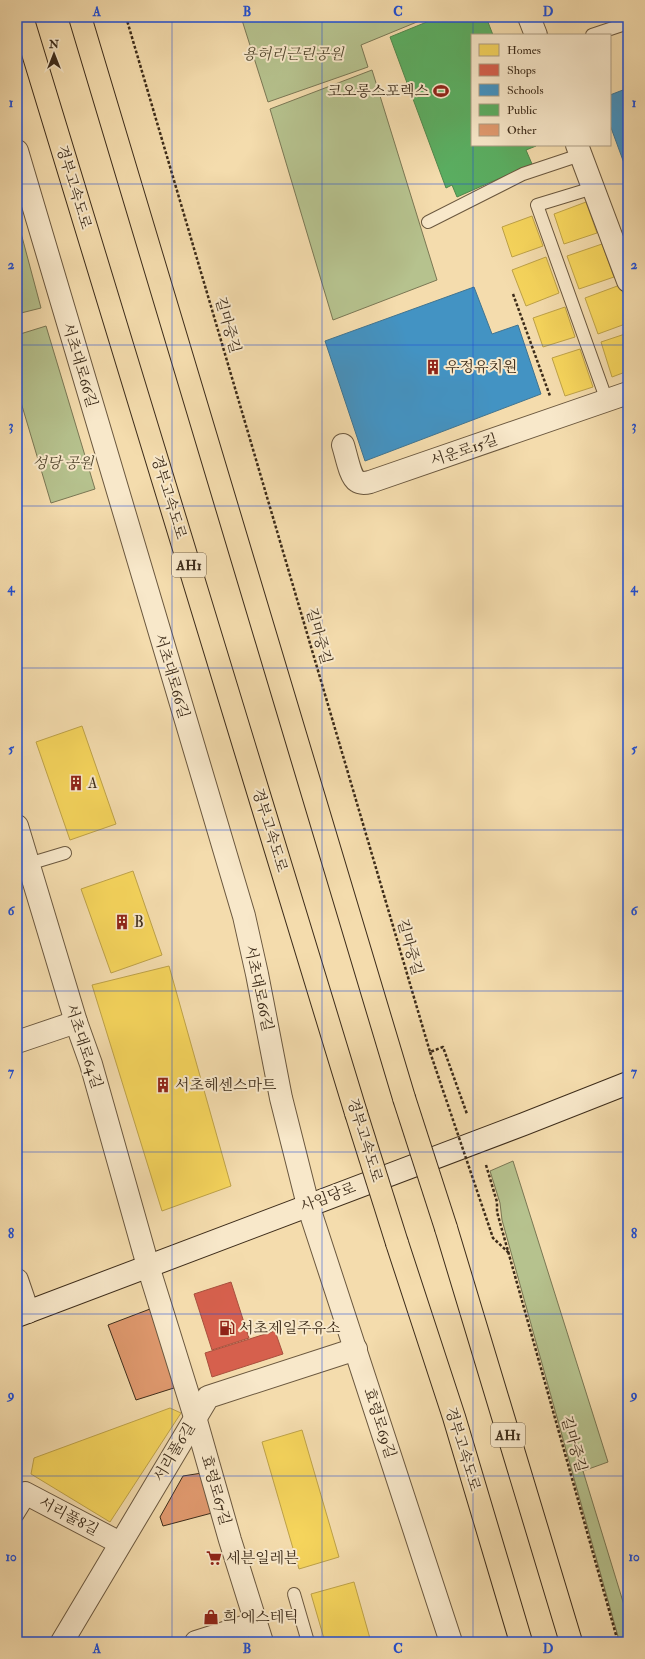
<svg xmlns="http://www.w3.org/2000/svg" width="645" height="1659" font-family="'IM FELL Double Pica','Noto Serif KR',serif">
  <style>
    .green { fill: #b6c28e; stroke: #7a7754 }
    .homes { fill: #f6d55c; stroke: #bea248 }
    .shops { fill: #d6604d; stroke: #a8503e }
    .schools { fill: #4393c3; stroke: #417490 }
    .public { fill: #5aae61; stroke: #51874c }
    .building { fill: #e0996e; stroke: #3d2c1a }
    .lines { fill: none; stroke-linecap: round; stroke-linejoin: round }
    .service-casing { stroke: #6b583f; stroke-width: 14 }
    .minor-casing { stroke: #6b583f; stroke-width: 24 }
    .secondary-casing { stroke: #3d2c1a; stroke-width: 24 }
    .trunk-casing { stroke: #3d2c1a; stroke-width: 24 }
    .path { stroke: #3d2c1a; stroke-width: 2.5; stroke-dasharray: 3 2; stroke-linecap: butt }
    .service { stroke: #f8e8ca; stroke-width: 12 }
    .minor { stroke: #f8e8ca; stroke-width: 22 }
    .secondary { stroke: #f8e8ca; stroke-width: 22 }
    .trunk { stroke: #f4dcad; stroke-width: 22 }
    .trunk-bridge-casing { stroke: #3d2c1a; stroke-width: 24; stroke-linecap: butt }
    .path-bridge { stroke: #3d2c1a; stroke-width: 2.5; stroke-dasharray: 3 2; stroke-linecap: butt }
    .trunk-bridge { stroke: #f4dcad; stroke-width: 22 }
    .grid { fill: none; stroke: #1d4ed8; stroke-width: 1; stroke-opacity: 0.55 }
    .labels { text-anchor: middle; stroke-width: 4; stroke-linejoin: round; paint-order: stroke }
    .shield { fill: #f8e8ca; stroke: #75644f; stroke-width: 1 }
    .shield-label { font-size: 14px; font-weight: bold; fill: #3d2c1a }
    .park-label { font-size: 15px; font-style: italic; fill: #554a31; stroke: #f8e8ca }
    .poi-label { font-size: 15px; fill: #3d2c1a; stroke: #f8e8ca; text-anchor: start }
    .street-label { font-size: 15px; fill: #3d2c1a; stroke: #f8e8ca }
    .neatline { fill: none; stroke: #1d4ed8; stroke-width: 1.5 }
    .grid-label { font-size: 13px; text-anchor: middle; font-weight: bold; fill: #1d4ed8 }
  </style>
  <rect width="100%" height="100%" fill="#f4dcad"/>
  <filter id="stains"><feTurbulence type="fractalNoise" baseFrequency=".005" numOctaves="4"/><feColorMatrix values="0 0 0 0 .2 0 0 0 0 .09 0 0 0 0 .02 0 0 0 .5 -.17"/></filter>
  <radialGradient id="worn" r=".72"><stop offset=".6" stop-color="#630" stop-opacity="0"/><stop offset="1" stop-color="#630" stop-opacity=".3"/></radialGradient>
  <g class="green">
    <polygon points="241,17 429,17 361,45 368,67 268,102"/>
    <polygon points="372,70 437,280 333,320 270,109"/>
    <polygon points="17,218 41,308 17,314"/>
    <polygon points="46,326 95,489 51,503 17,389 17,335"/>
    <polygon points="513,1161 608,1462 583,1471 628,1618 628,1637 619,1640 502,1220 500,1203 490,1171"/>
  </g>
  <g class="homes">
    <polygon points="586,202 597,233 564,244 554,214"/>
    <polygon points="532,216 543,246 512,257 502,227"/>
    <polygon points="602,244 614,277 579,289 567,256"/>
    <polygon points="546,257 559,293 526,306 512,270"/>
    <polygon points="620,285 628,306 628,323 598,334 585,298"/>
    <polygon points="565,307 575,337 543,347 533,318"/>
    <polygon points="628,333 628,371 612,377 601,342"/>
    <polygon points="580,349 593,387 565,396 552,358"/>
    <polygon points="82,726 116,824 70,840 36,742"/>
    <polygon points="133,871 162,955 111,973 81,889"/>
    <polygon points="169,966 231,1186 162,1211 92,985"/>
    <polygon points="170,1408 181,1413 110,1522 31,1474 34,1458"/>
    <polygon points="302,1430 339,1557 299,1569 262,1442"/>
    <polygon points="354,1582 371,1642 325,1642 311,1594"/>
  </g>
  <g class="shops">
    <polygon points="231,1282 249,1338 212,1350 194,1294"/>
    <polygon points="275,1331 283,1354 212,1377 205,1353"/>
  </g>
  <g class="schools">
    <polygon points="628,88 628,174 610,125 610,95"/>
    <polygon points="474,287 492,334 518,325 541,394 365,461 325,341"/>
  </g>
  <polygon class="public" points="439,17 486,17 493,35 472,35 472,145 536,146 526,150 532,164 457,197 452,185 446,188 390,37"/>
  <g class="building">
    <polygon points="150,1309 177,1387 136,1400 108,1325"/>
    <polygon points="202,1473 212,1513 163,1526 160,1517 183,1476"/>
  </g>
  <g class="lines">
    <defs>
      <g id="service">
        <polyline points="592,35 628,23"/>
        <polyline points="593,188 537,205 607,401"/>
        <polyline points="428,222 523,174 580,155"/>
        <polyline points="29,866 35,862 65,853"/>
        <polyline points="17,1516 30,1495"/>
        <polyline points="294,1594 308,1642"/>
      </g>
      <g id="minor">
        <polyline points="529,17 536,35"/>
        <polyline points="577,145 628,281"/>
        <polyline points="17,151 244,916 257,974 281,1098 308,1205 451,1642"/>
        <path d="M343,445C346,454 350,477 357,481C361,484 366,483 370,482L628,393"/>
        <polyline points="17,826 76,1022 91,1064 148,1266 195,1417 230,1540 262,1642"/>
        <polyline points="17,1042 76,1022"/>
        <polyline points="17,1280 28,1312"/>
        <polyline points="17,1496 25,1493 120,1543"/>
        <polyline points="62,1642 208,1397 356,1349"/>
        <polyline points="196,1642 256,1623"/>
      </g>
      <polyline id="secondary" points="17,1316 524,1124 628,1083"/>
      <g id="trunk">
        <polyline points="22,17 356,1113"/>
        <polyline points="80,17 404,1098"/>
        <polyline points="446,1228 571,1642"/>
        <polyline points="397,1243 454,1417 521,1642"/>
      </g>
    </defs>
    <use href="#service" class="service-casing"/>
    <use href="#minor" class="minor-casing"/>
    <use href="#secondary" class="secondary-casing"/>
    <use href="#trunk" class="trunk-casing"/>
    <g class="path">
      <polyline points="126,17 430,1052 443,1047 467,1114"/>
      <polyline points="513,294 550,396"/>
      <polyline points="486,1165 497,1202 497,1212 618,1642"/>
    </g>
    <use href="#service" class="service"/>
    <use href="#minor" class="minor"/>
    <use href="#secondary" class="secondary"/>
    <use href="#trunk" class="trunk"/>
    <defs>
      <g id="trunk-bridge">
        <polyline points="404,1098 446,1228"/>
        <polyline points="356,1113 397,1243"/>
      </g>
    </defs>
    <use href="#trunk-bridge" class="trunk-bridge-casing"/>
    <polyline class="path-bridge" points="430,1052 493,1238 509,1253"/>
    <use href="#trunk-bridge" class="trunk-bridge"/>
  </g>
  <path class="grid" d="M172,17V1642M322,17V1642M473,17V35M473,145V1642M17,184H628M17,345H628M17,506H628M17,668H628M17,830H628M17,991H628M17,1152H628M17,1314H628M17,1476H628"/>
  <defs>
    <symbol id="stadium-bare" viewBox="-9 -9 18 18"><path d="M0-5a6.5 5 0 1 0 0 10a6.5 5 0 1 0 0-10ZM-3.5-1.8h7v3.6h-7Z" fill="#8f2418" stroke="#f8e8ca" stroke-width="2.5" paint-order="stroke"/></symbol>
    <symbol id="building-bare" viewBox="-9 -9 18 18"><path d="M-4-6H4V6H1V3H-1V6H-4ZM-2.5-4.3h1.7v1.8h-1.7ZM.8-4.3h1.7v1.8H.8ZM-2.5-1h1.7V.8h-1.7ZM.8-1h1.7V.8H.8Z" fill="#8f2418" stroke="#f8e8ca" stroke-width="2.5" paint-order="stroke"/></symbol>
    <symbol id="fuel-bare" viewBox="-9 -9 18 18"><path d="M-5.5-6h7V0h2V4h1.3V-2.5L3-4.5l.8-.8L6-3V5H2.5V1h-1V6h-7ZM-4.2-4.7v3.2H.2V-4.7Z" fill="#8f2418" stroke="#f8e8ca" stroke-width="2.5" paint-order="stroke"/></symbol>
    <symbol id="supermarket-bare" viewBox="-9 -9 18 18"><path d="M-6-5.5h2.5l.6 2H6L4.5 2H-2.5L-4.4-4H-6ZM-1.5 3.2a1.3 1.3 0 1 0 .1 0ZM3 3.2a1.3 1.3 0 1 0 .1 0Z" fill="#8f2418" stroke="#f8e8ca" stroke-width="2.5" paint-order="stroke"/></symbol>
    <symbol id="shop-bare" viewBox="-9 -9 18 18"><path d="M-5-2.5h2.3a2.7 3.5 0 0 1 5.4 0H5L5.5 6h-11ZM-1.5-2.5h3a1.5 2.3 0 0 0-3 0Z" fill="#8f2418" stroke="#f8e8ca" stroke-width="2.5" paint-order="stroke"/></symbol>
  </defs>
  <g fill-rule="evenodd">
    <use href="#stadium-bare" x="430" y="80" width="22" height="22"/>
    <use href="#building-bare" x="422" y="356" width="22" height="22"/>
    <use href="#building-bare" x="65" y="772" width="22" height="22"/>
    <use href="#building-bare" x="111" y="911" width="22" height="22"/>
    <use href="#building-bare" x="152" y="1074" width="22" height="22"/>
    <use href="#fuel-bare" x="216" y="1317" width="22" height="22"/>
    <use href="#supermarket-bare" x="203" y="1547" width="22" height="22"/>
    <use href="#shop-bare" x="200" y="1606" width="22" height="22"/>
  </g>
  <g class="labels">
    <g class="shield">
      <rect x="172" y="553" width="34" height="24" rx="3"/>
      <rect x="491" y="1423" width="34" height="24" rx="3"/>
    </g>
    <g class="shield-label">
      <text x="189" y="570">AH1</text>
      <text x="508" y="1440">AH1</text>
    </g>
    <g class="park-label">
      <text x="293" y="59">용허리근린공원</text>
      <text x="63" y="468">성당 공원</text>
    </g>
    <g class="poi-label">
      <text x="429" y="96" text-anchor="end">코오롱스포렉스</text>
      <text x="445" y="372">우정유치원</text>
      <text x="88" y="788">A</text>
      <text x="134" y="927">B</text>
      <text x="175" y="1090">서초헤센스마트</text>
      <text x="239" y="1333">서초제일주유소</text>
      <text x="226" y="1563">세븐일레븐</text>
      <text x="223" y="1622">희 에스테틱</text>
    </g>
    <g class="street-label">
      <text transform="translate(74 187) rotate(73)" y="5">경부고속도로</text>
      <text transform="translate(228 325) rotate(74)" y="5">길마중길</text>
      <text transform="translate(80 365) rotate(73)" y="5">서초대로66길</text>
      <text transform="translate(464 450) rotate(-19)" y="5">서운로15길</text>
      <text transform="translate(169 497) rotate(73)" y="5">경부고속도로</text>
      <text transform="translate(319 636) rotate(74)" y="5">길마중길</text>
      <text transform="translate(172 676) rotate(73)" y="5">서초대로66길</text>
      <text transform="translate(270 830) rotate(73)" y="5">경부고속도로</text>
      <text transform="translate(410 947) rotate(74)" y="5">길마중길</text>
      <text transform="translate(259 988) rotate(78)" y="5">서초대로66길</text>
      <text transform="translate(84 1046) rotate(72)" y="5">서초대로64길</text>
      <text transform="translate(365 1140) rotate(73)" y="5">경부고속도로</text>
      <text transform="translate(328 1197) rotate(-21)" y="5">사임당로</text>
      <text transform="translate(380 1423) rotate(72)" y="5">효령로69길</text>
      <text transform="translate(574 1444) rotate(74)" y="5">길마중길</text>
      <text transform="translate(463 1449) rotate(73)" y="5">경부고속도로</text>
      <text transform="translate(174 1452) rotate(-59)" y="5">서리풀6길</text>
      <text transform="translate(216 1490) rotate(74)" y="5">효령로67길</text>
      <text transform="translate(69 1516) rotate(28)" y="5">서리풀8길</text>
    </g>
  </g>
  <rect width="645" height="1659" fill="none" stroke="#f4dcad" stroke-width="44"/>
  <rect x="471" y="34" width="140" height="112" fill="#f8e8ca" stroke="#ad9d84"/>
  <rect x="479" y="44" width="20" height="12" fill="#f6d55c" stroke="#ad9d84"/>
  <text x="507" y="54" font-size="12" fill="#3d2c1a">Homes</text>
  <rect x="479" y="64" width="20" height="12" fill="#d6604d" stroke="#ad9d84"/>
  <text x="507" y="74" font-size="12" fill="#3d2c1a">Shops</text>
  <rect x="479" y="84" width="20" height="12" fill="#4393c3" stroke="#ad9d84"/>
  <text x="507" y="94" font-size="12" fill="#3d2c1a">Schools</text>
  <rect x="479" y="104" width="20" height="12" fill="#5aae61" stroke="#ad9d84"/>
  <text x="507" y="114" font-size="12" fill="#3d2c1a">Public</text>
  <rect x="479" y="124" width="20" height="12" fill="#e0996e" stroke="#ad9d84"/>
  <text x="507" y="134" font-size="12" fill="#3d2c1a">Other</text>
  <g transform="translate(54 54)" stroke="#f8e8ca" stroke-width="3" paint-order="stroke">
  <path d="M0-3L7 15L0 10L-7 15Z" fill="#3d2c1a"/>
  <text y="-6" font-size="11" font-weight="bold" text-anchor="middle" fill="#3d2c1a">N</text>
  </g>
  <rect x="22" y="22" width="601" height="1615" class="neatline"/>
  <g class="grid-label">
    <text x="97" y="16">A</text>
    <text x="247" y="16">B</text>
    <text x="398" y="16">C</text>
    <text x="548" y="16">D</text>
    <text x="11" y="107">1</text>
    <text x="634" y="107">1</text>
    <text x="11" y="269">2</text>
    <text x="634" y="269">2</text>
    <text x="11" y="430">3</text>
    <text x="634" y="430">3</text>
    <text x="11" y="592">4</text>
    <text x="634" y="592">4</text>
    <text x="11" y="753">5</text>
    <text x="634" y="753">5</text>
    <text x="11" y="915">6</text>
    <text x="634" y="915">6</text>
    <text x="11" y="1076">7</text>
    <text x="634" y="1076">7</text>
    <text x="11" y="1238">8</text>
    <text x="634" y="1238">8</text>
    <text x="11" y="1399">9</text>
    <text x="634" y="1399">9</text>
    <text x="11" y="1561">10</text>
    <text x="634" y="1561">10</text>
    <text x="97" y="1653">A</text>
    <text x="247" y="1653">B</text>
    <text x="398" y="1653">C</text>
    <text x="548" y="1653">D</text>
  </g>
  <rect width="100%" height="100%" filter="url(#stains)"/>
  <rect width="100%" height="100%" fill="url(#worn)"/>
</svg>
